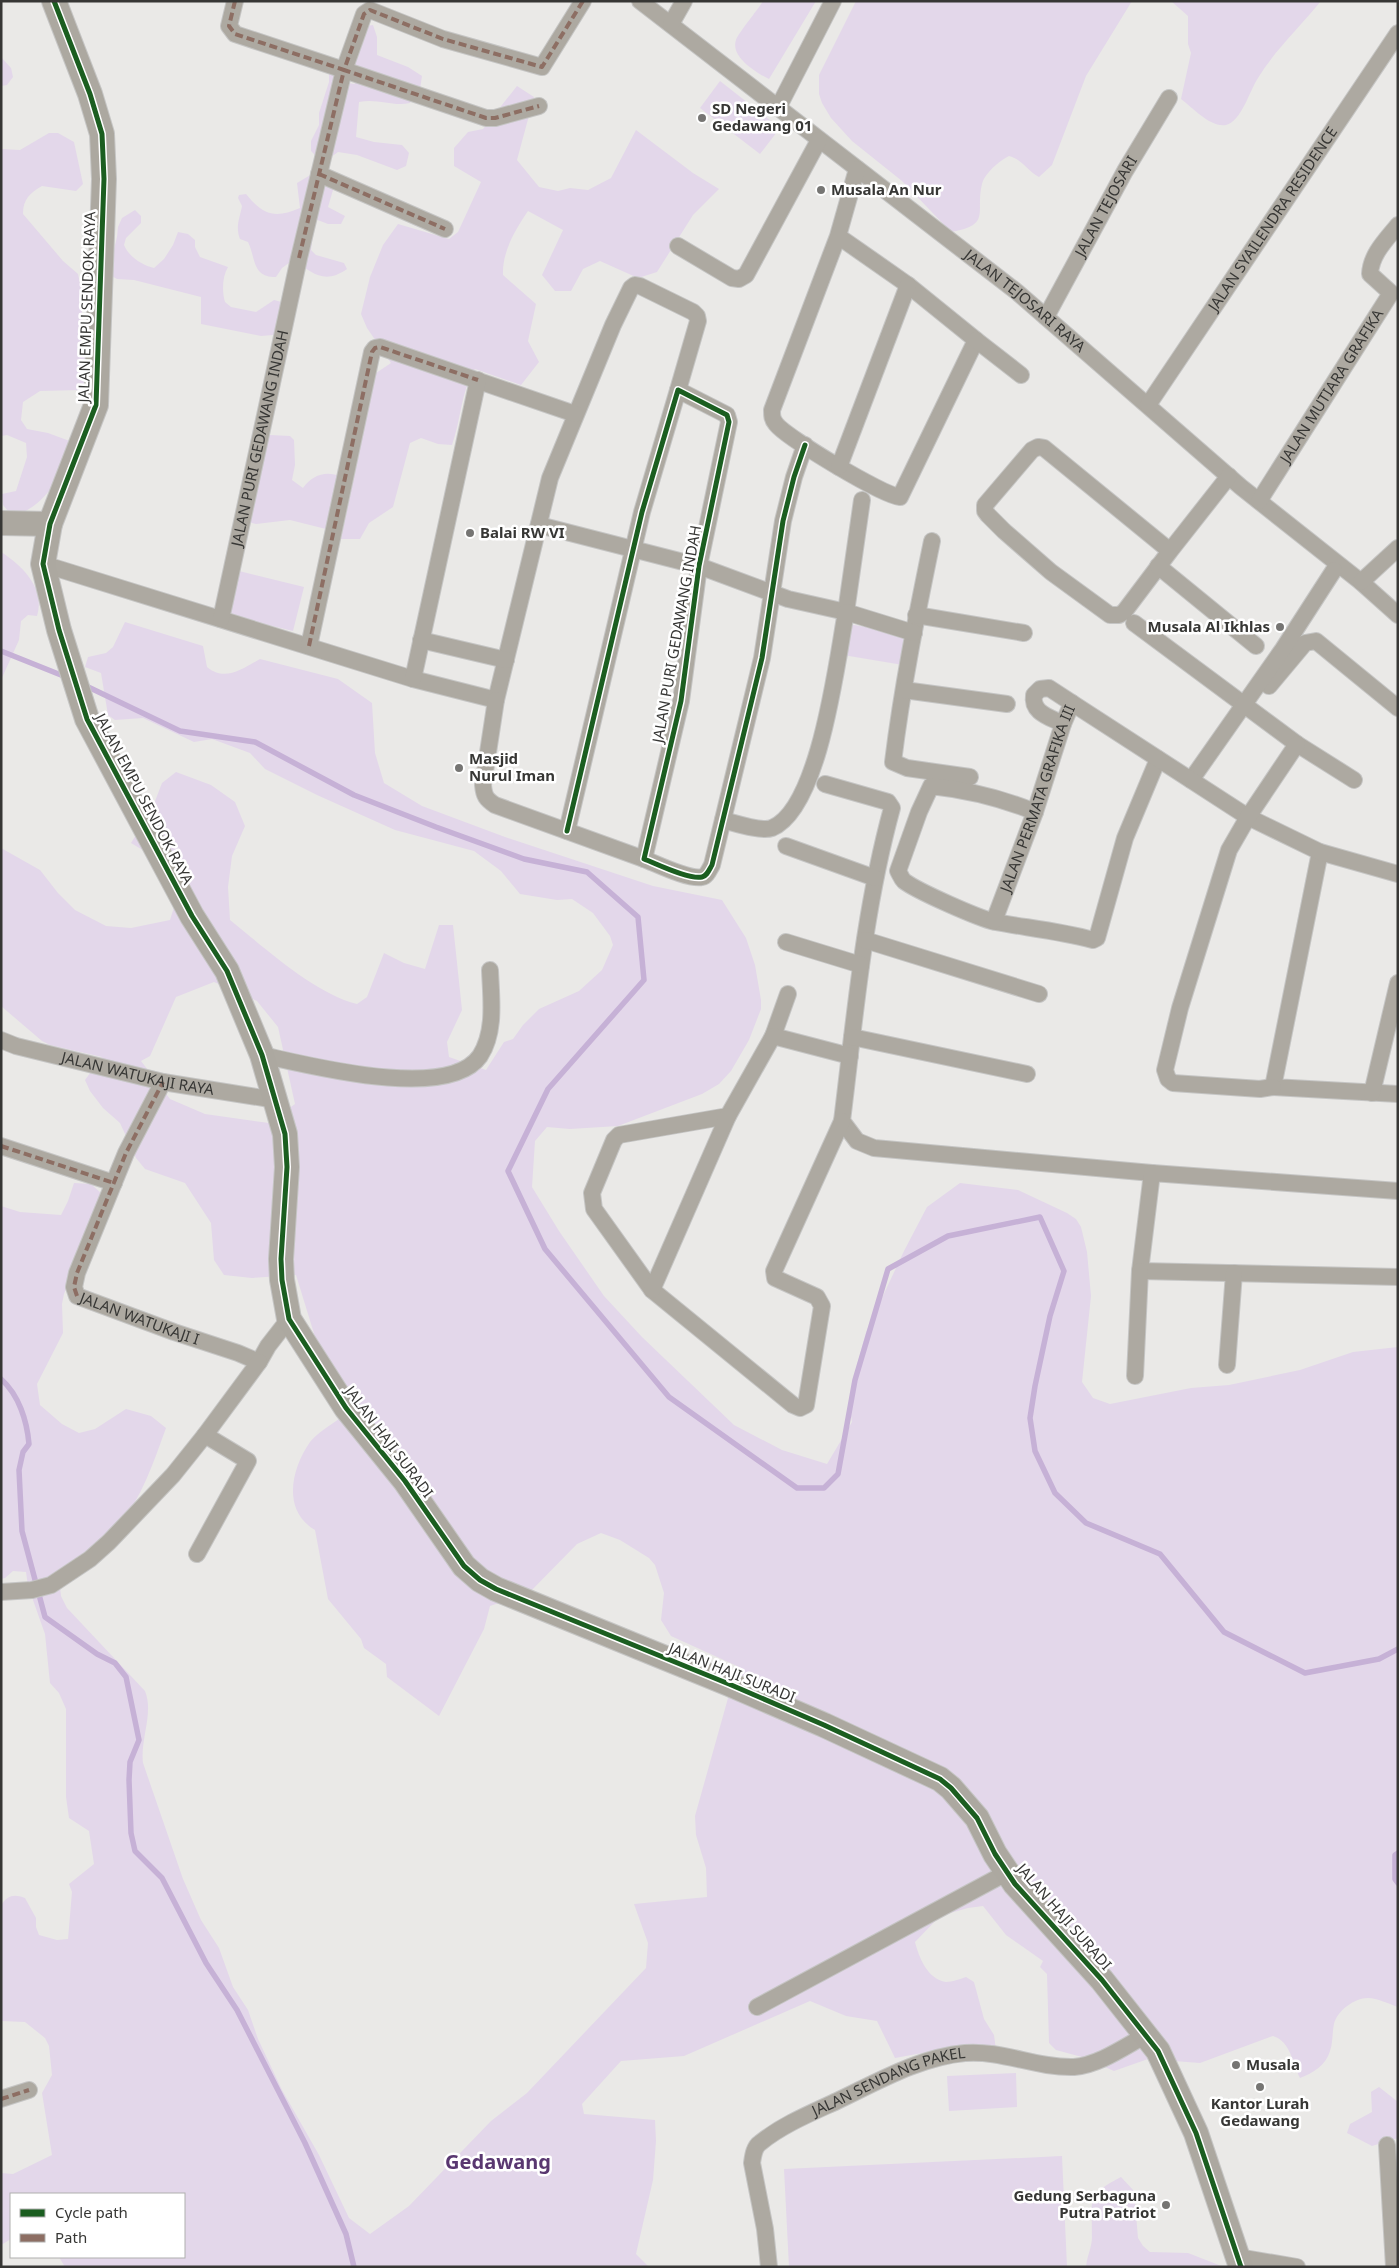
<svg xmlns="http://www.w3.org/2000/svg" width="1399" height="2268" font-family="'Noto Sans',sans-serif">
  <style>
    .green { fill: #e3d7ea; fill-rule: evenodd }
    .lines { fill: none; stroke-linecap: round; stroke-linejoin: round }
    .stream { stroke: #c6b1d6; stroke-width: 5.5 }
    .street-casing { stroke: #c5c5c4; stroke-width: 18 }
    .secondary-casing { stroke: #c5c5c4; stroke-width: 26 }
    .street { stroke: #ada9a1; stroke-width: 16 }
    .secondary { stroke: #aca8a0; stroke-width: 24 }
    .quiet { stroke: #8d6e63; stroke-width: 4; stroke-dasharray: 8 4; stroke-linecap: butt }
    .cycleway-casing { stroke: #fff; stroke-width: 8 }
    .cycleway { stroke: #1b5e20; stroke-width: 5 }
    .poi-dot { fill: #767573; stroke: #fff; stroke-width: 2 }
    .labels { text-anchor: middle; stroke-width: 5; stroke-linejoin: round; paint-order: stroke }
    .poi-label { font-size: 15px; font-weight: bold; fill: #373735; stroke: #fff; text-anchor: start }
    .street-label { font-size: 15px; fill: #373735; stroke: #fff }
    .district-label { font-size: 20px; font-weight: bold; fill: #593770; stroke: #fff }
  </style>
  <rect width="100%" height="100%" fill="#eae9e7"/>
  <g class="green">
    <path d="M763,1H816L769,79C757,73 730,57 736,40C739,32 757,11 763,1Z"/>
    <path d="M856,1H1132L1086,76L1052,165L1039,177C1027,171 1022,159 1009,156C999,161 985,173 982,184C975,212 992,225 951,232L902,181L852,141L831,118L822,103L819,94V75Z"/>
    <path d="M1171,1H1321C1300,27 1275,50 1258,78C1250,90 1241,122 1226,125C1211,128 1193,108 1181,99L1191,53L1188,44V16Z"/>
    <path d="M373,25L377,37V55L408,67L422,76L420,89L410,103C393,107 378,98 359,102L356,137L374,142L402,145L409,153L406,166L397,170L357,155L338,152L327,160L316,156L311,151V141L319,125V113L329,82V72L349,83L354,84L358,81L353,67L367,26Z"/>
    <polygon points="1,57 11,68 13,77 7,85 1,86"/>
    <polygon points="720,81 780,128 760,154 700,108"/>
    <path d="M517,86L534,97L517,160L539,187L558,191L570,188L588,190L611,178L636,130L693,173L719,189L693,215L657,272L638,278L600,261L583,269L571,291H555L542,275L563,230L528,211C515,230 502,252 503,275L536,304L528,341L539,362L521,385L475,369C461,391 461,420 452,445L438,444L421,438L410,443L393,507L369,523L360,539H341L376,373L391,363L367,328L361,314L370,277L383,245L398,224L449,239L458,232L481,182L454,166V148L468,132L483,129Z"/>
    <path d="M49,133H58L74,142L83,184L76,191L42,186C30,193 23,199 23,214L63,261L78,274L82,293V331L87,378L81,390L40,391L23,402L21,420L27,429L48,433L75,443C61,472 53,497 22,513L9,512L3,505L2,494L16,491L27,457L26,443L7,435L1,436V149L20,150Z"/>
    <path d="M312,174L331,183L333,190L328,207L345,216L341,224H328L315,219L311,250L316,255L344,263L347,269C324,285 313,273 293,260L282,268L276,277C252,277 256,259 248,242L240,239C235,226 240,218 242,206L238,198L239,195L246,194C263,215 275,219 300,208L297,183Z"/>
    <path d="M135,210L141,216V223L126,238L124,245C129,257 142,265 154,268L164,259L173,245L178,232L188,234L195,240V247L200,257L228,267C222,277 222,292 225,302L231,307L256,312L274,300L285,303L282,317L273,335L261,336L201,324V297L134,280L117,279L108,274L117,237L118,227L122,218Z"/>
    <path d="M270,435L290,436L294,440L295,465L292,480L303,488C312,475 327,470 341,477L330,530L290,520L256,524L248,522L265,438Z"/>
    <path d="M1,552C22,565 46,589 37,616L28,615L21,621L19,640L1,680Z"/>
    <polygon points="239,571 304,587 293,631 228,615"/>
    <path d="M125,622L203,646L207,667C225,682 242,669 260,659L338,679L372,703L375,753L384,783L422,806L505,837L653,886L722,900L746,938L755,965L761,1000V1009L749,1040L731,1071L719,1084L702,1094L618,1126L570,1129L547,1127L535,1141L532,1187L559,1231L604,1296L642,1337L734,1425L782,1450L827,1464L852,1422L849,1404L852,1384L866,1332L904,1251L927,1207L960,1183L1018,1190L1067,1213L1076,1219L1081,1227L1087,1252L1091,1296L1082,1382L1093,1398L1110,1404L1191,1388L1229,1385L1300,1370L1353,1352L1398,1347V2007C1389,2004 1377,1998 1368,1998C1354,1998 1337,2011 1334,2024C1332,2033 1333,2043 1330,2051C1326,2065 1313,2073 1300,2078C1292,2062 1291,2042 1273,2036L1200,2063L1148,2059L1114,2071L1082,2057L1056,2050L1049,2043L1047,1974L1040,1967L1043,1961L1006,1935L983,1906L968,1908L940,1916L915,1942C919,1957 927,1979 946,1982C952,1982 960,1979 966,1977L974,1982L984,2019L994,2035L996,2050L933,2051L895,2058L877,2021L846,2016L810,2001L684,2056L621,2061L582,2104L584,2114L655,2120L656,2141L653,2180L636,2254L649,2267H65L59,2257H184V2194H11V2239L1,2245V2173L13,2174L52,2155L42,2093L52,2075L49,2046L45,2038L25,2022L1,2021V1905C8,1895 14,1894 25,1898L36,1918V1927L39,1935L57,1940L68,1939L72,1892L69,1884L94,1864L89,1831L69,1818L66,1797V1709L59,1693L50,1683L45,1634L28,1586L26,1572L13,1571L5,1578L1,1579V1206L20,1212L61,1215L68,1201L74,1183L91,1184L102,1194L64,1294L62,1304L63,1333L37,1384L40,1405L62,1424L79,1433L95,1429L126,1409L151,1416L166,1428C155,1458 141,1501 119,1524C101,1542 79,1556 58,1570L61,1596L67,1608L145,1691C154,1713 140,1739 143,1763L183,1879L201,1920L219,1948L233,1987L248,2010L258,2039L282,2090L319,2155L349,2218L370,2234L409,2206L491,2121L527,2093L646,1968L648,1943L634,1904L707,1897L706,1868L696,1835L695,1816L737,1666L671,1636L661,1620L664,1593L655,1565L649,1558L620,1540L601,1533L577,1544L529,1593L490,1606L484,1629L439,1716L387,1677L386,1664L364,1648L361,1639L328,1599L315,1530C282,1511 291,1469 310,1442C317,1433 331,1425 340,1418L296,1275L252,1278L224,1275L214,1260L211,1223L185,1183L145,1169L136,1158L120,1123L103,1108L90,1091L85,1080L102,1057L50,1045L42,1041L1,1006V848L40,870L58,893L75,910L106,926L131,928L170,920L184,875L131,843L152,809L162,783L176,772L211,785L235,802L245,826L232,856L228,887L230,920C265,948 314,993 357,1004L367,997L384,953L404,963L425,969L439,925H453L462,1010L447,1042L449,1057L486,1070L504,1042L513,1039L523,1025L539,1009L579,991L602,970L613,945L610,936L593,913L572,899L557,900L520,894L501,871L474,851L395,830L317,795L265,769L250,753L212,739L194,742L143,718L115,720L108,715L101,673L85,667L88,657L106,653L113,647ZM214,982L257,1001L278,1027L295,1104L269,1123L205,1114L170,1099L141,1061L150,1056L176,997Z"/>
    <polygon points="848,624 908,634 903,665 843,655"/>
    <polygon points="1016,2073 1017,2107 949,2111 947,2076"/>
    <polygon points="1379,2087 1398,2102 1398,2138 1372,2146 1347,2133 1350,2124 1372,2112 1371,2092"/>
    <polygon points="1062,2156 1067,2267 789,2267 784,2169"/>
    <path d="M1121,2177L1134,2191L1138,2238L1143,2246L1150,2252L1188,2253L1224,2267H1086C1087,2256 1092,2247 1092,2237C1093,2200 1084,2196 1121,2177Z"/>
  </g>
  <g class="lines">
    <g class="stream">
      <polyline points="1,651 66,677"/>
      <polyline points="84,685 180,731 255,742 354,795 436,827 524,859 587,872 638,917 644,980 548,1089 508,1171 545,1249 669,1397 797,1488 824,1488 838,1474 855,1380 888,1269 948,1236 1040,1217 1064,1271 1050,1316 1035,1386 1030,1418 1035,1451 1055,1493 1086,1523 1160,1554 1224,1632 1305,1673 1379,1659 1398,1649"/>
      <path d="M1,1379C19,1395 27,1421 29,1444L23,1452L19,1470L22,1531L45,1617L97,1654L115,1663L126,1677L139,1740L130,1762L129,1780L131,1833L135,1851L162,1878L206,1963L237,2010L305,2143L346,2234L354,2267"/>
      <polyline points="1398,1853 1395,1855 1395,1879 1398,1883"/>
    </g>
    <defs>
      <g id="street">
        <polyline points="235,1 229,26 235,34 344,70 364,14 370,10 443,39 542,67 583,1"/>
        <path id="s1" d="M640,1L1017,292L1241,487L1361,582L1398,615"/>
        <polyline points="671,24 684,1"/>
        <polyline points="778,108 833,1"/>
        <polyline points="319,174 445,229"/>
        <path d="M838,236L908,285L976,340L900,497C882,495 787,438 776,424C772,419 772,416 772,410L838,236L857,169"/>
        <polyline points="678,246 732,278 739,279 746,275 819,140"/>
        <path id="s2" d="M1046,317L1125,171L1169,98"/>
        <polyline points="976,340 1021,375"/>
        <path id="s3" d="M1148,405L1398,33"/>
        <polyline points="839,467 908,285"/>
        <path id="s4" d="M1259,501L1391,293L1370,274C1371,254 1386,240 1398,225"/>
        <polyline points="539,525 699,566 788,599 846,612 862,500"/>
        <path d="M932,541C917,614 902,688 893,762L907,768L970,777"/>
        <polyline points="1170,551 1124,612 1119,615 1110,615 1051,572 1004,531 988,515 985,511 985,505 1032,450 1038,447 1044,448 1170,551 1229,476"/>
        <polyline points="43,564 413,679 496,700 550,478 613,325 631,288 635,285 640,286 693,312 697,316 698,321 678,390"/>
        <polyline points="1158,566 1256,646"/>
        <polyline points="1361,582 1398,548"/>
        <polyline points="916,615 1024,633"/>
        <path id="s5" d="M221,619L299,258L344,70L486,118H495L539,106"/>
        <polyline points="1134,623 1297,744 1354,780"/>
        <polyline points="421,640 506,660"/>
        <polyline points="309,646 372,352 375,348 380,347 575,414"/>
        <polyline points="413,679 478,380"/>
        <polyline points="1269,686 1305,643 1316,641 1398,708"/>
        <polyline points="904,690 1007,704"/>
        <path d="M496,700L483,785C484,796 486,799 495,805L644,859"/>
        <path d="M1063,724C1050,717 1031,713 1034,695L1040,689L1049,688L1072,703"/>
        <polyline points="1191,780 1283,649 1334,570"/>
        <path d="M825,784L888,802L892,808C864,910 855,1016 842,1121L857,1141L874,1148L1152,1173"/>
        <path d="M1035,812C1001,798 968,790 931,786L919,812L898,871C900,874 901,878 904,881C917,891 978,918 995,922C1028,928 1060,931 1093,940L1097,938L1125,838L1158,759"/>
        <path d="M723,820C735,823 761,832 772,828C820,808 837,660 846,612L914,633"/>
        <path d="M567,831L642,512L678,390L727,415L729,422L699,566L681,701L644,859C657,864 689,880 702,877C707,876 709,870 712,865L762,658L783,521L794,477L805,445"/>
        <polyline points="786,846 875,878"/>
        <polyline points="1320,852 1273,1087 1398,1094"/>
        <path id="s6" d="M994,921L1035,812L1063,724L1072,703L1248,817L1320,852L1398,874"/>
        <polyline points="865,940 1039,994"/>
        <polyline points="786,942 861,965"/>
        <polyline points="788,994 773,1036 728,1116 619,1135 614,1140 592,1193 594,1209 652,1290 793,1405 800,1408 806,1405 822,1306 817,1297 775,1278 774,1271 842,1121"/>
        <polyline points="773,1036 850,1056"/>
        <polyline points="852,1037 1027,1074"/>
        <path id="s7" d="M1,1040L16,1046L163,1082L276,1100"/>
        <path d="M262,1055C308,1065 448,1102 480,1056C496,1031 491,998 490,970"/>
        <path id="s8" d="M163,1082L126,1153L77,1273L74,1287L77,1296L174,1332L238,1353L259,1362L268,1346L289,1319"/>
        <polyline points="1273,1087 1260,1089 1173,1083 1168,1079 1165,1070 1180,1008 1229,850 1248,817 1297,744"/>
        <polyline points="1372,1093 1398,983"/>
        <polyline points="1,1146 114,1183"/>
        <polyline points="1398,1191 1152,1173 1140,1271 1398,1277"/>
        <polyline points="652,1290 728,1116"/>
        <polyline points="1227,1365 1234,1273"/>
        <polyline points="1135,1376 1140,1271"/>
        <polyline points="197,1554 248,1461 205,1435"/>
        <polyline points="1,1592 32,1590 51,1585 90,1559 109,1542 173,1475 205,1435 259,1362"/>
        <polyline points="757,2007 1008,1872"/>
        <polyline points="1,2099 29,2090"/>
        <polyline points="1387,2145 1394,2267"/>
        <polyline points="1238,2257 1297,2267"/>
        <path id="s9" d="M769,2267L765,2229L752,2163C753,2156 754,2147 760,2143C782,2125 811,2113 837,2101C877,2082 920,2057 965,2053C1002,2050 1036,2068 1074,2067C1099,2065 1124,2047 1146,2035"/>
      </g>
      <g id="secondary">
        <polyline points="54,1 90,94 102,134 104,179 96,405 50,524 43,564 59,630 87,719 192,916 227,971 262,1055 285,1134 287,1167 281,1259 282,1280 289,1319 346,1408 405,1481 464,1566 480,1580 496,1589 729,1684 824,1725 940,1779 951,1788 977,1818 995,1854 1015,1884 1102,1980 1158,2051 1196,2133 1241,2267"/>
        <polyline points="1,523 50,524"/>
      </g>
    </defs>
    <use href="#street" class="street-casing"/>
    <use href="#secondary" class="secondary-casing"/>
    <use href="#street" class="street"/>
    <use href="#secondary" class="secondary"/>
    <g class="quiet">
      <polyline points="235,1 229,26 235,34 344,70 364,14 370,10 443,39 542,67 583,1"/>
      <polyline points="319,174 445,229"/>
      <polyline points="299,258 344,70 486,118 495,118 539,106"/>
      <polyline points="309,646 372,352 375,348 380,347 478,380"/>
      <polyline points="1,1146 114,1183"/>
      <polyline points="77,1296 74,1287 77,1273 126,1153 163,1082"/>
      <polyline points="1,2099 29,2090"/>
    </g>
    <defs>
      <g id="cycleway">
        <polyline points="54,1 90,94 102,134 104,179 96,405 50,524 43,564 59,630 87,719 192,916 227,971 262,1055 285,1134 287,1167 281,1259 282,1280 289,1319 346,1408 405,1481 464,1566 480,1580 496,1589 729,1684 824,1725 940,1779 951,1788 977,1818 995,1854 1015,1884 1102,1980 1158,2051 1196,2133 1241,2267"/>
        <path d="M567,831L642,512L678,390L727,415L729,422L699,566L681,701L644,859C657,864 689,880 702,877C707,876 709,870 712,865L762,658L783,521L794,477L805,445"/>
      </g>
    </defs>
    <use href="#cycleway" class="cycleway-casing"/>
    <use href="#cycleway" class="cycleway"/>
  </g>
  <g class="poi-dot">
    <circle cx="702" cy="118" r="5"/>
    <circle cx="821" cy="190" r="5"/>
    <circle cx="470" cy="533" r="5"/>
    <circle cx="1280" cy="627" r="5"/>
    <circle cx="459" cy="768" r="5"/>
    <circle cx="1236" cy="2065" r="5"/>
    <circle cx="1260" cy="2087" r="5"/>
    <circle cx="1166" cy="2205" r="5"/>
  </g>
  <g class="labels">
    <g class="poi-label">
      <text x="712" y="114">SD Negeri<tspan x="712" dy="17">Gedawang 01</tspan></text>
      <text x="831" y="195">Musala An Nur</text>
      <text x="480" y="538">Balai RW VI</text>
      <text x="1270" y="632" text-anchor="end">Musala Al Ikhlas</text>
      <text x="469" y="764">Masjid<tspan x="469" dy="17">Nurul Iman</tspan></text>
      <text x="1246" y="2070">Musala</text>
      <text x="1260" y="2109" text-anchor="middle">Kantor Lurah<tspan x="1260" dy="17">Gedawang</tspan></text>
      <text x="1156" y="2201" text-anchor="end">Gedung Serbaguna<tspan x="1156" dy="17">Putra Patriot</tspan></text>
    </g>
    <g class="street-label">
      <text dy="5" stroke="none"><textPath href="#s2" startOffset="126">JALAN TEJOSARI</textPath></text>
      <text dy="5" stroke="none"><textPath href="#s3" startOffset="224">JALAN SYAILENDRA RESIDENCE</textPath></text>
      <text dy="5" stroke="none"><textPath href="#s1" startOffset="488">JALAN TEJOSARI RAYA</textPath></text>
      <text transform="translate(87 307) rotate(-88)" y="5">JALAN EMPU SENDOK RAYA</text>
      <text dy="5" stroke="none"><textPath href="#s4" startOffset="136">JALAN MUTIARA GRAFIKA</textPath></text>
      <text dy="5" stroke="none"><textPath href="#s5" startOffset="185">JALAN PURI GEDAWANG INDAH</textPath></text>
      <text transform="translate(677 634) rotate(-80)" y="5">JALAN PURI GEDAWANG INDAH</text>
      <text transform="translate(144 799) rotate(62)" y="5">JALAN EMPU SENDOK RAYA</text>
      <text dy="5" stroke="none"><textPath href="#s6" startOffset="130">JALAN PERMATA GRAFIKA III</textPath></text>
      <text dy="5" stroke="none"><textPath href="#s7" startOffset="141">JALAN WATUKAJI RAYA</textPath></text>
      <text dy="5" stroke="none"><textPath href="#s8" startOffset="300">JALAN WATUKAJI I</textPath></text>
      <text transform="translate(389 1442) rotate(53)" y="5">JALAN HAJI SURADI</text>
      <text transform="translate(732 1673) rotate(22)" y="5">JALAN HAJI SURADI</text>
      <text transform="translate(1064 1917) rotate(49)" y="5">JALAN HAJI SURADI</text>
      <text dy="5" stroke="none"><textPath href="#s9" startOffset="271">JALAN SENDANG PAKEL</textPath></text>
    </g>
    <g class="district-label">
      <text x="498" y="2169">Gedawang</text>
    </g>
  </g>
  <rect width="1399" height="2268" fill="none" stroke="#373735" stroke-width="5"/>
  <rect x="10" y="2193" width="175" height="65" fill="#ffffff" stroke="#afafae"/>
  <rect x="20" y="2209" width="25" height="8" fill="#1b5e20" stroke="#afafae"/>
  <text x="55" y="2218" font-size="15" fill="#373735">Cycle path</text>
  <rect x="20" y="2234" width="25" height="8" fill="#8d6e63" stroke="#afafae"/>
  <text x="55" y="2243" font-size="15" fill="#373735">Path</text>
</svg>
